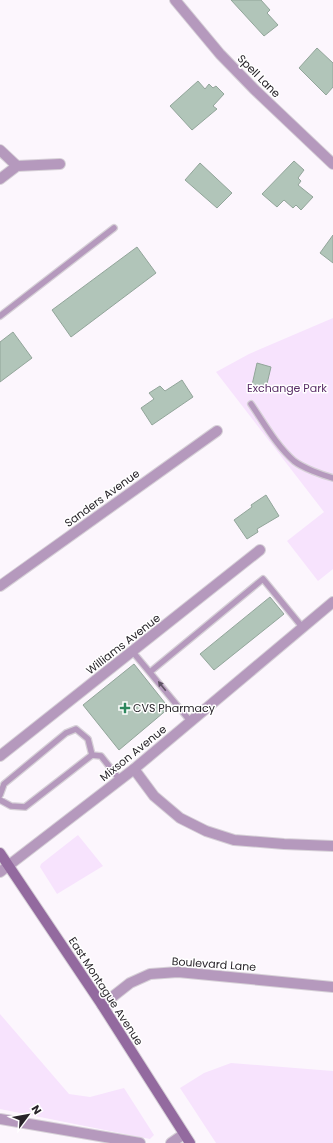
<svg xmlns="http://www.w3.org/2000/svg" width="333" height="1143" font-family="Poppins,sans-serif">
	<style>
		.green { fill: #f7e3fd }
		.building { fill: #b1c5b9; stroke: #92a59a }
		.lines { fill: none; stroke-linecap: round; stroke-linejoin: round }
		.service-casing { stroke: #d6d0d7; stroke-width: 8 }
		.minor-casing { stroke: #d6d0d7; stroke-width: 12 }
		.tertiary-casing { stroke: #d6d0d7; stroke-width: 12 }
		.secondary-casing { stroke: #d6d0d7; stroke-width: 12 }
		.service { stroke: #b599bd; stroke-width: 5.5 }
		.minor { stroke: #b599bd; stroke-width: 10 }
		.tertiary { stroke: #b599bd; stroke-width: 10 }
		.secondary { stroke: #936a9f; stroke-width: 10 }
		.oneway { fill: #605365 }
		.poi-dot { fill: #2e885e; stroke: #fff; stroke-width: 1.5 }
		.labels { text-anchor: middle; dominant-baseline: central; stroke-width: 3; stroke-linejoin: round; paint-order: stroke }
		.street-label { font-size: 11px; fill: #28242a; stroke: #fff }
		.park-label { font-size: 11px; fill: #5a2e67; stroke: #fff }
		.poi-label { font-size: 11px; fill: #28242a; stroke: #fff; text-anchor: start }
	</style>
	<rect width="100%" height="100%" fill="#fcf6fd"/>
	<!-- green -->
	<path class="green" d="M333 318V569L318 581 287 541 324 512 216 372 249 354Z
		M78 835 103 866 57 894 40 867 41 864Z
		M0 1014 69 1094 90 1097 124 1088 154 1135 150 1139 0 1109Z
		M231 1063 333 1071V1143H216L180 1088 204 1073Z"/>
	<!-- building -->
	<path class="building" d="M231 0H261L270 10 267 13 278 25 264 36Z
		M317 48 333 63V87L326 95 299 68Z
		M198 81 205 89 209 84 213 88 216 86 224 94 213 106 217 109 192 130 170 106Z
		M294 161 304 170 298 178 301 181 298 185 313 197 301 210 296 205 293 208 284 200 277 207 262 194Z
		M200 163 232 193 217 208 185 180Z
		M333 235V263L320 253Z
		M137 247 156 273 71 337 52 310Z
		M13 332 32 358 0 382V342Z
		M257 363 271 367 266 388 252 385Z
		M182 380 193 397 152 425 141 408 154 399 149 393 160 386 165 391Z
		M266 495 279 516 257 529 258 532 247 539 234 520 252 507 251 505Z
		M270 597 284 614 214 670 200 654Z
		M134 664 169 708 119 750 83 705Z"/>
	<g class="lines">
		<defs>
			<path id="service" d="M0 316 114 228
				M251 404C264 423 276 445 294 461 303 468 322 475 333 478
				M132 651 191 722
				M150 672 263 579 303 628
				M0 795 4 784 66 733 76 729 88 739 92 755
				M0 800 11 806 25 807 92 755 101 756 120 780"/>
			<path id="minor" d="M175 0 220 54 255 90 333 164
				M0 150 17 166 60 164
				M0 179 17 166
				M0 586 217 431
				M0 756 260 550
				M134 769 154 796 180 818 206 831 234 840 284 844 333 846
				M102 1005 130 983 150 974 178 972 333 987
				M0 1119 140 1143
				M171 1143 184 1134"/>
			<path id="tertiary" d="M0 872 134 769 333 602"/>
			<path id="secondary" d="M0 853 102 1005 190 1143"/>
		</defs>
		<!-- service casing -->
		<use href="#service" class="service-casing"/>
		<!-- minor casing -->
		<use href="#minor" class="minor-casing"/>
		<!-- tertiary casing -->
		<use href="#tertiary" class="tertiary-casing"/>
		<!-- secondary casing -->
		<use href="#secondary" class="secondary-casing"/>
		<!-- service -->
		<use href="#service" class="service"/>
		<!-- minor -->
		<use href="#minor" class="minor"/>
		<!-- tertiary -->
		<use href="#tertiary" class="tertiary"/>
		<!-- secondary -->
		<use href="#secondary" class="secondary"/>
	</g>
	<!-- one-way arrows -->
	<defs><path id="oneway-solid" d="M-6-.8H1V-3.2L6.5 0L1 3.2V.8H-6Z"/></defs>
	<use class="oneway" href="#oneway-solid" transform="translate(162 686) rotate(-129)"/>
	<!-- markers -->
	<path class="poi-dot" d="M123 702h4v4h4v4h-4v4h-4v-4h-4v-4h4z"/>
	<g class="labels">
		<!-- street labels -->
		<g class="street-label">
			<text transform="translate(259 76) rotate(45)">Spell Lane</text>
			<text transform="translate(102 498) rotate(-36)">Sanders Avenue</text>
			<text transform="translate(123 644) rotate(-38)">Williams Avenue</text>
			<text transform="translate(133 753) rotate(-39)">Mixson Avenue</text>
			<text transform="translate(214 964) rotate(4)">Boulevard Lane</text>
			<text transform="translate(106 991) rotate(57)">East Montague Avenue</text>
		</g>
		<!-- park labels -->
		<g class="park-label">
			<text x="287" y="388">Exchange Park</text>
		</g>
		<!-- poi labels -->
		<g class="poi-label">
			<text x="133" y="708">CVS Pharmacy</text>
		</g>
	</g>
	<!-- north arrow -->
	<g transform="translate(28 1115) rotate(58)" stroke="#ffffff" stroke-width="3" paint-order="stroke">
	<path d="M0-3L7 15L0 10L-7 15Z" fill="#28242a"/>
	<text y="-6" font-size="11" font-weight="bold" text-anchor="middle" fill="#28242a">N</text>
	</g>
</svg>
